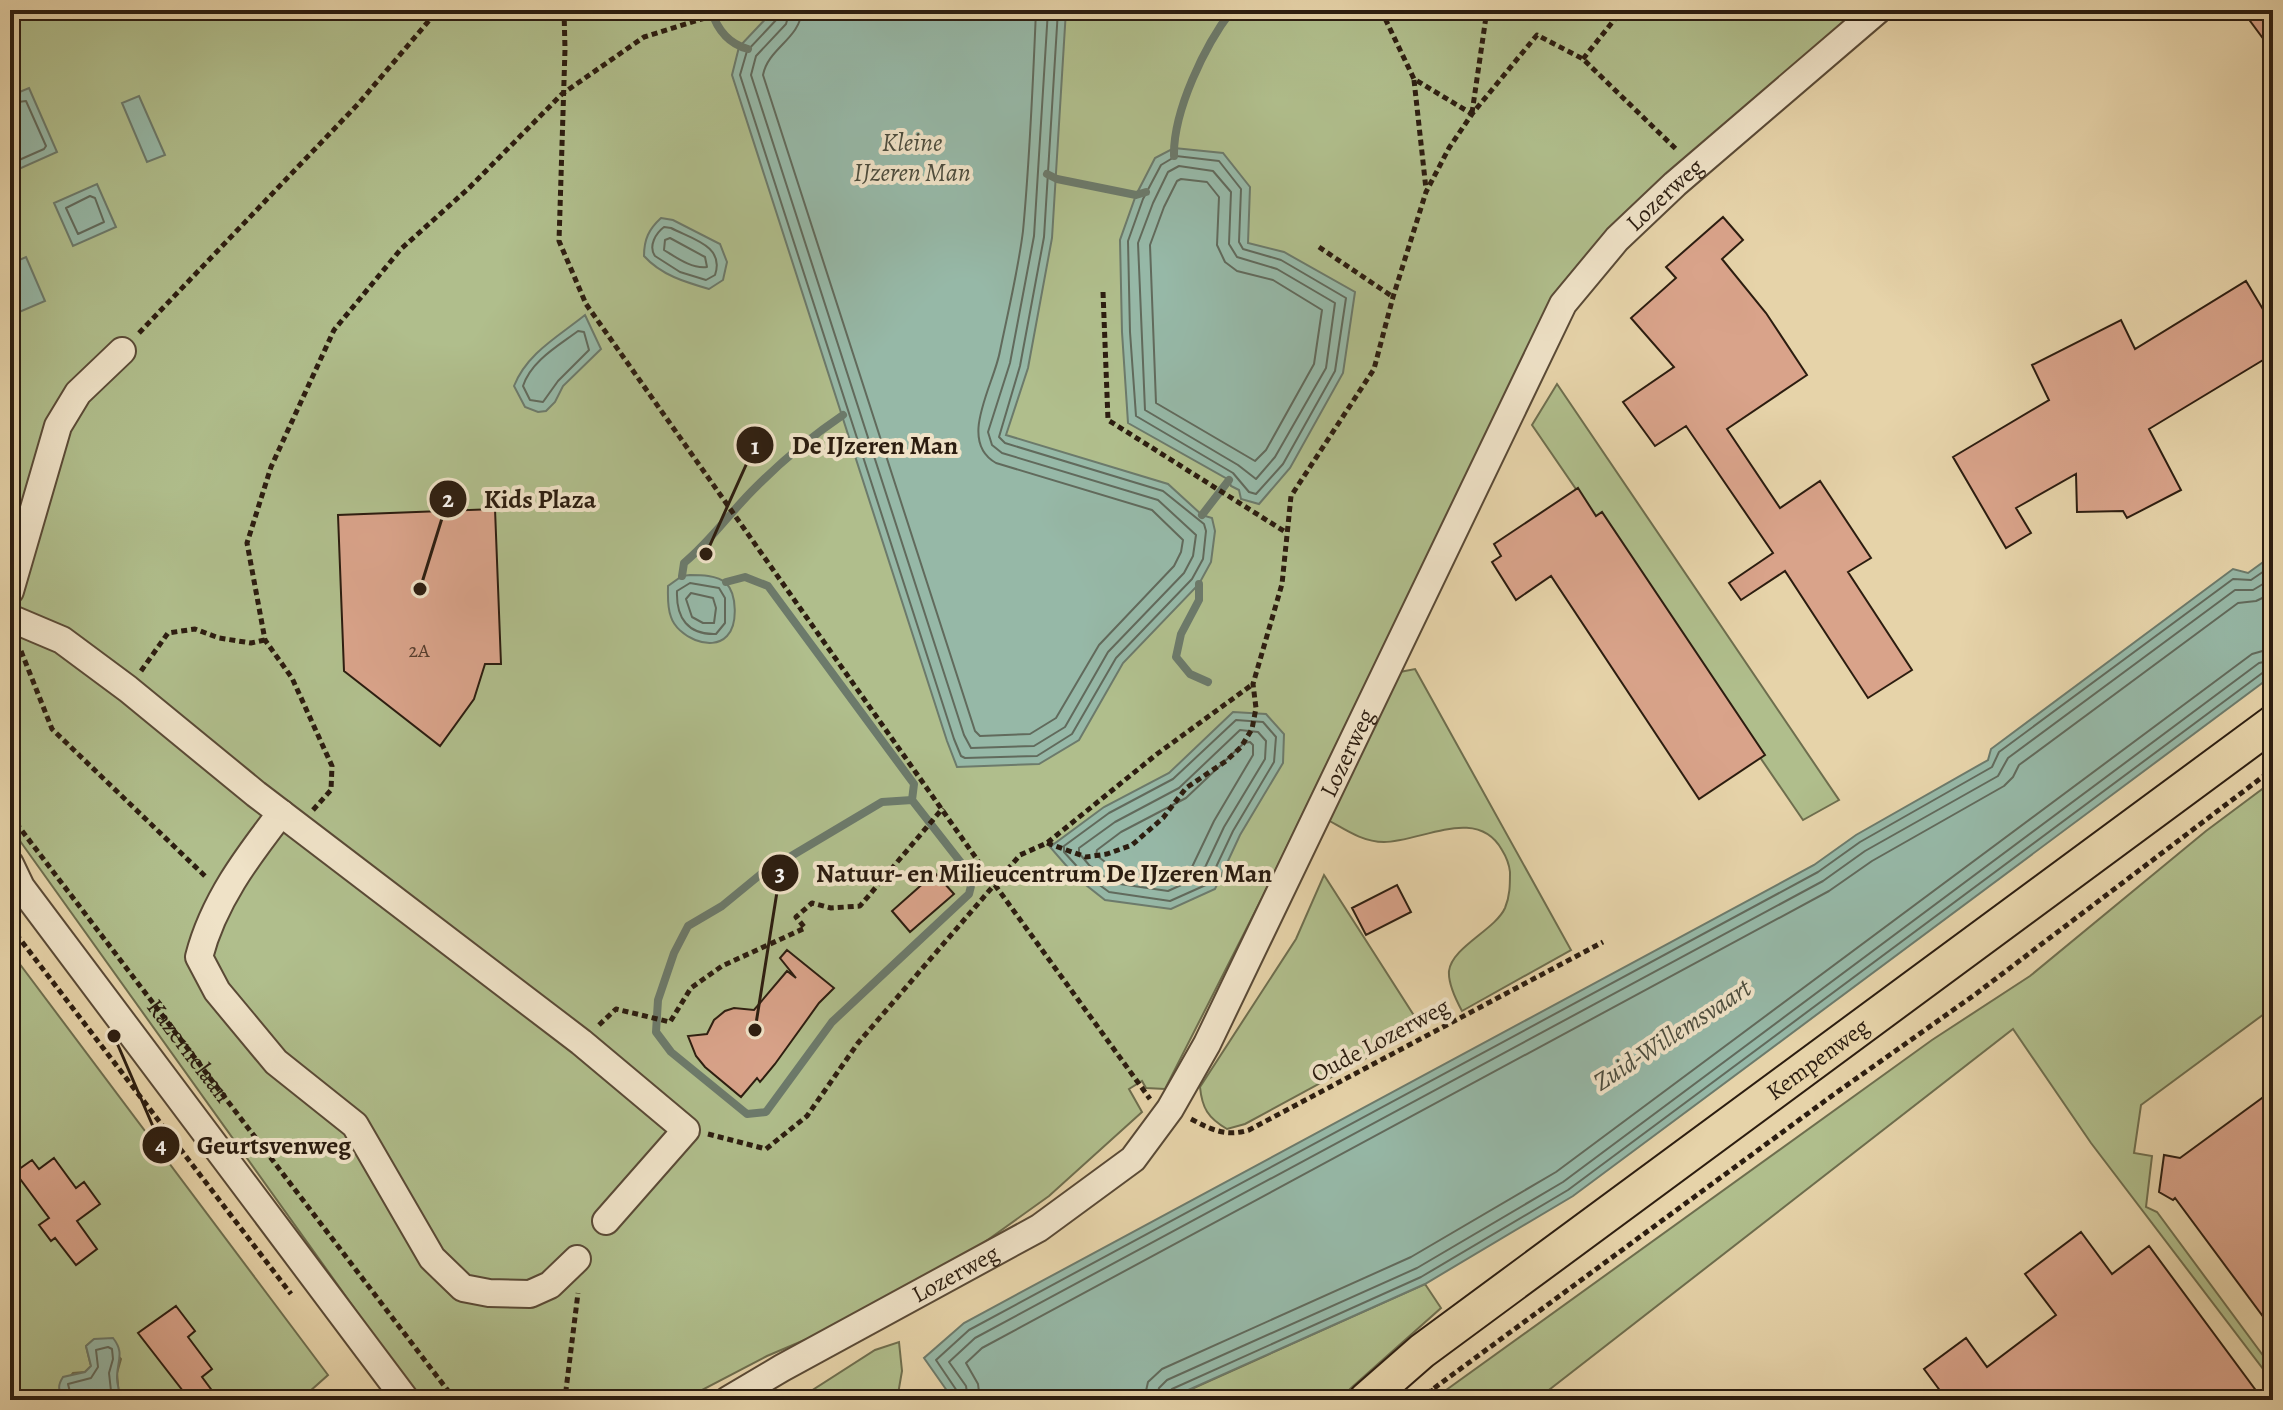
<svg xmlns="http://www.w3.org/2000/svg" width="2283" height="1410" font-family="Alegreya,serif">
	<style>
		.green { fill: #b0be8c; stroke: #6e6e4e; stroke-width: 2 }
		.water { fill: #96b8a7; stroke: #6c7a6b; stroke-width: 2 }
		.lines { fill: none; stroke-linecap: round; stroke-linejoin: round }
		.shore { stroke: #616a5c; stroke-width: 2 }
		.stream { stroke: #6c7a6b; stroke-width: 8 }
		.building { fill: #d9a38a; stroke: #2c1d10; stroke-width: 2 }
		.minor-casing { stroke: #5a4a36; stroke-width: 30 }
		.major-casing { stroke: #2c1d10; stroke-width: 38 }
		.path { stroke: #2c1d10; stroke-width: 5; stroke-dasharray: 6 4; stroke-linecap: butt }
		.minor { stroke: #efe2c7; stroke-width: 26 }
		.major { stroke: #e6d3a9; stroke-width: 34 }
		.labels { text-anchor: middle; dominant-baseline: central; stroke-width: 8; stroke-linejoin: round; paint-order: stroke }
		.number-label { font-size: 20px; fill: #573e2e }
		.street-label { font-size: 24px; fill: #2c1d10; stroke: #efe2c7 }
		.water-label { font-size: 26px; font-style: italic; fill: #4c4c3d; stroke: #efe2c7 }
		.leader { fill: none; stroke: #2c1d10; stroke-width: 3 }
		.callout-dot { fill: #2c1d10; stroke: #efe2c7; stroke-width: 3 }
		.mark-label { font-size: 24px; text-anchor: middle; font-weight: bold; fill: #fff }
		.callout-label { font-size: 26px; text-anchor: middle; font-weight: bold; fill: #2c1d10; stroke: #efe2c7; stroke-width: 8; stroke-linejoin: round; paint-order: stroke }
	</style>
	<rect width="100%" height="100%" fill="#e6d3a9"/>
	<filter id="stains"><feTurbulence type="fractalNoise" baseFrequency=".0025" numOctaves="4"/><feColorMatrix values="0 0 0 0 .2 0 0 0 0 .09 0 0 0 0 .02 0 0 0 .5 -.17"/></filter>
	<radialGradient id="worn" r=".72"><stop offset=".6" stop-color="#630" stop-opacity="0"/><stop offset="1" stop-color="#630" stop-opacity=".3"/></radialGradient>
	<!-- green -->
	<path class="green" d="M10 10H1874L1605 262 1457 494 1262 898 1165 1089 1146 1088 1142 1081 1129 1089 1142 1112 1049 1196 982 1244 847 1322 767 1356 683 1400H420L10 827Z
		M1557 384 1839 800 1803 820 1532 425Z
		M1415 669 1571 950 1462 1011C1456 1000 1448 984 1449 971 1452 947 1495 930 1505 908 1510 896 1510 885 1510 872 1509 863 1507 858 1502 850 1477 805 1421 842 1384 842 1363 842 1346 830 1328 820L1400 672Z
		M2273 781V1025L2264 1014 2141 1105 2134 1153 2152 1156 2146 1207 2157 1212 2273 1369V1382L2091 1143 2013 1029 1536 1400H1446L1442 1393 1932 1040 2030 976 2206 831Z
		M1324 875 1422 1028 1245 1124 1227 1129C1208 1118 1202 1108 1200 1087L1296 939Z
		M10 951 328 1375 300 1400H113L119 1398 117 1373 121 1359 103 1339 93 1340 86 1346 91 1366 85 1372 73 1373 59 1391 67 1400H13L10 1396Z
		M1425 1284 1441 1308 1350 1389 1342 1400H1167Z
		M899 1342 902 1371 897 1400H797L875 1350Z"/>
	<!-- water -->
	<path class="water" d="M774 10H1066L1052 238 1028 368 1006 435 1168 484 1202 515 1212 518 1215 531 1211 562 1199 584 1123 663 1079 740 1039 764 957 767 947 741 732 75 739 47Z
		M29 88 57 152 10 173V96Z
		M139 96 165 155 147 162 122 103Z
		M1174 148 1223 153 1250 187 1248 243 1284 252 1355 292 1343 373 1290 468 1259 504 1241 499 1239 490 1231 486 1229 480 1128 423 1122 332 1120 240 1136 195 1155 158Z
		M97 184 116 227 73 246 54 203Z
		M661 218 673 220 720 244 727 262 723 280 709 289C685 282 661 275 644 256 644 239 649 229 661 218Z
		M26 257 45 301 10 316V264Z
		M585 315 601 349 563 386 555 402 546 411 538 412 525 407 514 386C527 353 559 336 585 315Z
		M2273 555V675L1573 1196 1425 1284 1166 1400H950V1395L924 1358 964 1323 1814 865 1856 835 1988 760 1991 749 2233 569 2248 573Z
		M690 575C700 575 717 575 726 583 737 594 738 625 727 636 711 653 677 636 671 617 667 607 668 595 668 586L682 576Z
		M1233 712 1266 714 1284 734 1283 763 1240 835 1215 889 1171 909 1105 900 1077 878 1050 847 1104 807 1169 773Z
		M113 1338C125 1353 117 1361 117 1378 117 1385 120 1390 119 1398L67 1400C59 1391 56 1388 63 1377L85 1372 91 1366 86 1346 94 1339Z"/>
	<g class="lines">
		<!-- shore -->
		<path class="shore" d="M779 10 777 19 747 51 740 75 954 739 961 756 965 758 1037 756 1072 734 1116 658 1192 579 1203 559 1206 531 1204 524 1163 491 1005 443 999 437 1020 366 1044 237 1058 10
			M790 10 786 24 756 56 751 75 964 735 971 748 1034 746 1065 727 1108 652 1184 573 1193 556 1196 535 1158 500 1002 453 992 445 988 432 1010 363 1034 236 1048 10
			M802 10C800 39 768 48 763 75L975 731 980 736 1030 734 1056 718 1099 645 1174 566 1181 552 1183 540 1152 510 996 463C957 441 994 385 1000 351 1008 312 1018 271 1023 231 1030 157 1033 84 1036 10
			M10 103 26 101 46 146 44 149 10 164
			M1176 156 1219 161 1241 189 1239 242 1243 249 1281 260 1346 298 1335 371 1283 464 1256 494 1249 492 1233 473 1136 416 1130 332 1128 241 1143 199 1161 165Z
			M1179 166 1213 171 1231 192 1229 244 1237 257 1277 269 1335 303 1326 368 1275 457 1256 479 1238 465 1145 410 1138 243 1153 203 1168 172Z
			M1181 179 1207 182 1219 197 1217 245 1225 262 1237 271 1273 280 1322 310 1314 364 1266 450 1255 461 1156 403 1150 245 1164 207 1177 181Z
			M90 196 95 198 104 222 78 234 66 208Z
			M664 227 671 228C692 239 725 246 715 275L706 280 680 272 655 256C648 246 656 233 664 227Z
			M670 238 705 257 707 267C692 269 677 258 664 250L665 240Z
			M578 331 584 332 589 350 558 381 543 402 530 400 523 386C531 361 558 346 578 331Z
			M690 583 719 588 725 598V623L716 634C688 635 676 618 677 591Z
			M691 593 713 598 716 608 714 623H703L692 617 686 599Z
			M1236 720 1263 722 1276 737 1274 762 1233 831 1208 884 1170 901 1109 892 1082 872 1064 852V846L1109 813 1173 779Z
			M1240 730 1258 732 1266 741 1265 759 1224 827 1201 876 1168 891 1113 883 1089 865 1079 853V848L1115 822 1179 788Z
			M1250 742 1253 745V755L1214 821 1192 867 1166 878 1117 871 1096 855 1097 850 1121 832 1186 798 1244 743Z
			M72 1400 68 1384 91 1378 98 1367 96 1350 108 1347 112 1349 113 1359 109 1373 112 1400
			M958 1400 957 1391 936 1360 969 1330 1818 872 1860 842 1992 767 1999 752 2233 579 2251 580 2273 565
			M968 1400 966 1386 949 1362 975 1338 1823 881 1865 851 1998 776 2008 758 2235 590H2253L2273 578
			M980 1400 978 1384 966 1363 982 1348 1829 891 1872 861 2004 786 2013 777 2019 765 2238 603 2256 601 2273 593
			M1144 1400 1148 1382 1162 1369 1411 1257 1556 1172 2252 654 2273 648
			M1156 1400 1159 1388 1167 1380 1417 1268 1563 1182 2259 663 2273 660
			M1166 1400 1167 1394 1172 1389 1421 1277 1568 1190 2265 671 2273 670"/>
		<!-- stream -->
		<path class="stream" d="M711 10C717 29 729 44 748 49
			M1174 156C1173 111 1205 45 1232 10
			M1047 174 1057 179 1136 195 1146 192
			M1202 515 1229 480
			M682 576 684 563C712 540 731 511 757 486 783 460 812 436 843 415
			M726 582 745 577 768 586 914 784 912 800 973 878 969 894 832 1022 766 1112 747 1114 671 1052 656 1032 658 1000 674 953 688 926 722 906 761 874 882 802 912 800
			M1199 584V600L1181 634 1176 657 1190 674 1208 682"/>
	</g>
	<!-- building -->
	<path class="building" d="M2242 10H2273V52Z
		M1723 217 1743 240 1722 259 1766 313 1807 375 1727 429 1780 508 1820 481 1871 558 1848 572 1912 670 1868 698 1785 571 1741 600 1729 583 1773 553 1686 426 1655 446 1623 402 1674 367 1631 318 1676 278 1666 267Z
		M2246 281 2273 326V354L2149 429 2181 490 2127 518 2123 511 2077 512 2076 474 2016 508 2031 533 2006 548 1953 457 2049 400 2032 365 2121 320 2135 349Z
		M1578 488 1596 516 1602 512 1765 755 1699 799 1551 576 1516 600 1492 562 1501 556 1494 544Z
		M495 509 501 664H485L474 699 440 746 344 671 338 515Z
		M935 873 954 894 910 932 892 911Z
		M1397 885 1411 912 1366 935 1352 908Z
		M787 950 834 988 819 1003 775 1064 760 1082 757 1078 741 1097 705 1067 696 1056 688 1036 707 1034 714 1020 725 1011 734 1008 754 1010 787 971 796 978 780 958Z
		M2273 1090V1330L2175 1198 2173 1200 2159 1192 2164 1155 2180 1158Z
		M54 1158 76 1188 84 1182 100 1204 77 1221 97 1249 76 1265 55 1238 51 1241 39 1225 49 1218 15 1172 32 1160 39 1169Z
		M2081 1232 2112 1274 2149 1246 2263 1400H1947L1924 1369 1966 1338 1987 1367 2056 1315 2025 1274Z
		M176 1306 195 1331 188 1337 212 1369 202 1377 219 1400H190L138 1333Z"/>
	<g class="lines">
		<defs>
			<g id="minor">
				<path d="M10 591 58 426 78 393 122 351"/>
				<path d="M10 618 62 640 128 689 256 794 581 1042 686 1130 606 1221"/>
				<path d="M281 813C247 857 213 902 199 957L217 991 276 1062 355 1125 432 1258 463 1288 489 1293 530 1294 550 1285 577 1259"/>
				<path d="M10 864 21 887 406 1400"/>
				<path id="s2" d="M728 1400 782 1368 1039 1228 1133 1159 1170 1109 1207 1044 1563 304 1617 239 1675 184 1878 10"/>
			</g>
			<g id="major">
				<path id="s3" d="M1366 1400 1422 1351 2273 723"/>
			</g>
		</defs>
		<!-- minor casing -->
		<use href="#minor" class="minor-casing"/>
		<!-- major casing -->
		<use href="#major" class="major-casing"/>
		<!-- path -->
		<g class="path">
			<path d="M564 10 565 49 559 241 586 304 995 885 1150 1099"/>
			<path d="M1381 10 1414 79 1472 114"/>
			<path d="M1583 59 1622 10"/>
			<path d="M1414 80 1426 189"/>
			<path d="M1472 113 1487 10"/>
			<path d="M1319 247 1393 297"/>
			<path d="M1103 292 1108 420 1287 533"/>
			<path d="M139 333 359 103 438 10"/>
			<path d="M21 651 52 729 206 877"/>
			<path d="M141 671 168 633 195 629 219 638 251 643 265 640"/>
			<path d="M313 810 331 790 332 766 292 678 265 640 247 543 271 467 334 330 401 249 469 188 562 94 644 37 705 18 720 10"/>
			<path id="s1" d="M10 815 455 1400"/>
			<path d="M1047 843 1086 857 1107 854 1132 845 1163 818 1186 788 1226 761 1241 747 1252 729 1256 708 1253 684 1282 584 1291 496 1374 369 1393 297 1426 192 1449 148 1472 114 1537 35 1583 59 1678 151"/>
			<path d="M10 926 291 1294"/>
			<path d="M599 1025 616 1009 670 1022 691 988 722 966 805 928 796 917 812 903 831 908 860 906 943 808"/>
			<path d="M1191 1119C1212 1130 1226 1137 1249 1130L1603 942"/>
			<path d="M708 1134 766 1149 807 1116 858 1043 1020 855 1047 843 1157 754 1253 684"/>
			<path d="M1430 1389 1437 1400"/>
			<path d="M558 1400 566 1390 578 1293"/>
			<path d="M1418 1400 1833 1095 1973 996 2273 769"/>
		</g>
		<!-- minor -->
		<use href="#minor" class="minor"/>
		<!-- major -->
		<use href="#major" class="major"/>
	</g>
	<g class="labels">
		<!-- number labels -->
		<g class="number-label">
			<text x="419" y="650">2A</text>
		</g>
		<!-- street labels -->
		<g class="street-label">
			<text stroke="none"><textPath href="#s2" startOffset="1580">Lozerweg</textPath></text>
			<text stroke="none"><textPath href="#s2" startOffset="932">Lozerweg</textPath></text>
			<text transform="translate(1380 1040) rotate(-28)">Oude Lozerweg</text>
			<text stroke="none"><textPath href="#s1" startOffset="296">Kazernelaan</textPath></text>
			<text stroke="none"><textPath href="#s3" startOffset="566">Kempenweg</textPath></text>
			<text stroke="none"><textPath href="#s2" startOffset="260">Lozerweg</textPath></text>
		</g>
		<!-- water labels -->
		<g class="water-label">
			<text x="912" y="142">Kleine<tspan x="912" dy="30">IJzeren Man</tspan></text>
			<text transform="translate(1672 1035) rotate(-33)">Zuid-Willemsvaart</text>
		</g>
	</g>
	<!-- callouts -->
	<path class="leader" d="M706 554L755 445M420 589L448 499M755 1030L780 873M114 1036L161 1145"/>
	<g class="callout-dot">
		<circle cx="706" cy="554" r="8"/>
		<circle cx="420" cy="589" r="8"/>
		<circle cx="755" cy="1030" r="8"/>
		<circle cx="114" cy="1036" r="8"/>
		<circle cx="755" cy="445" r="20"/>
		<circle cx="448" cy="499" r="20"/>
		<circle cx="780" cy="873" r="20"/>
		<circle cx="161" cy="1145" r="20"/>
	</g>
	<g class="mark-label">
		<text x="755" y="454">1</text>
		<text x="448" y="507">2</text>
		<text x="780" y="881">3</text>
		<text x="161" y="1153">4</text>
	</g>
	<g class="callout-label">
		<text x="875" y="454">De IJzeren Man</text>
		<text x="540" y="508">Kids Plaza</text>
		<text x="1044" y="882">Natuur- en Milieucentrum De IJzeren Man</text>
		<text x="274" y="1154">Geurtsvenweg</text>
	</g>
	<!-- margin -->
	<rect width="2283" height="1410" fill="none" stroke="#e6d3a9" stroke-width="40"/>
	<rect x="12" y="12" width="2259" height="1386" fill="none" stroke="#2c1d10" stroke-width="4"/>
	<rect x="20" y="20" width="2243" height="1370" fill="none" stroke="#2c1d10" stroke-width="2"/>
	<rect width="100%" height="100%" filter="url(#stains)"/>
	<rect width="100%" height="100%" fill="url(#worn)"/>
</svg>
